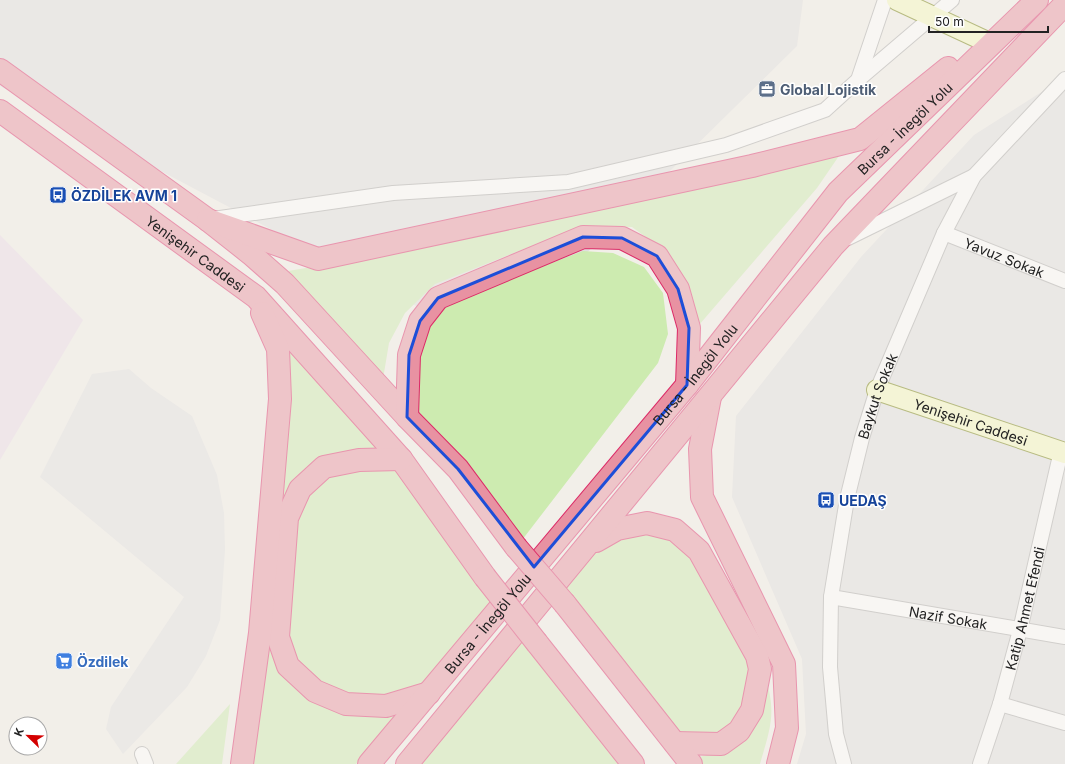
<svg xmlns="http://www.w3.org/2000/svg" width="1065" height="764" font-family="Inter,sans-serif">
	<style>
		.residential { fill: #e0dfdf }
		.industrial { fill: #ebdbe8 }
		.grass { fill: #cdebb0 }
		.parking { fill: #e2e2e2 }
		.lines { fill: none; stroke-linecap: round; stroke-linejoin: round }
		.street-casing { stroke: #a9a9a9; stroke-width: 16 }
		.secondary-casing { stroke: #707d05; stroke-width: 22 }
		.highway-casing { stroke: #dc2a67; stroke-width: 24 }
		.street { stroke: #fff; stroke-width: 14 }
		.secondary { stroke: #f7fabf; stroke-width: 20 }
		.highway { stroke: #e892a2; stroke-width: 22 }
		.highway-bridge-casing { stroke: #dc2a67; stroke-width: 24; stroke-linecap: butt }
		.highway-bridge { stroke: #e892a2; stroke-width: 22 }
		.marked { fill: none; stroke: #1d4ed8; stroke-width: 3; stroke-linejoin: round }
		.labels { text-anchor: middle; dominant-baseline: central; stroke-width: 3; stroke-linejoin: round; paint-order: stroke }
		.service-label { font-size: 14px; font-weight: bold; fill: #4e5e75; stroke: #fff; text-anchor: start }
		.street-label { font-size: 14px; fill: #222; stroke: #fff }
		.transit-label { font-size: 14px; font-weight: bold; fill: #164399; stroke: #fff; text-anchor: start }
		.shop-label { font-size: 14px; font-weight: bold; fill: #366cbe; stroke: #fff; text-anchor: start }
	</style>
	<rect width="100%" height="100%" fill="#f2efe9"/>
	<!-- residential -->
	<path class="residential" d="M0 0H803L797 46 492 346 0 86Z
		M1065 77V764H797L806 734 802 659 732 497 736 416 861 257 974 135Z"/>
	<!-- industrial -->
	<path class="industrial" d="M0 235 83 320 0 460Z"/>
	<!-- grass -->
	<path class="grass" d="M841 153 817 188 693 332 665 251 632 227 582 226 435 284 405 313 389 343 383 379 288 271 396 253Z
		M583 251 613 253 644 267 663 293 668 334 658 363 519 544 417 414 418 360 427 327 444 304Z
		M256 297 504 600 429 693 356 764H250L280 399Z
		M617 529 675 530 757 656 739 731 675 743 551 588Z
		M521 622 633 764H407Z
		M764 673C777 712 771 726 760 764H696L691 759 727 750Z
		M230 704 222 764H176Z"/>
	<!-- parking -->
	<path class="parking" d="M129 369 151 388 192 416 217 475 224 513 225 550 220 620 206 656 187 687 123 754 106 729 111 707 184 597 40 477 92 374Z"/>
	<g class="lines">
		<defs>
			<g id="street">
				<path d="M858 80 952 0"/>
				<path d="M213 219 393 193 568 182 726 145 825 110 858 80 885 0"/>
				<path id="s1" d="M944 233 1065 281"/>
				<path d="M848 238 974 176"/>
				<path id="s2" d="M831 597 1065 637"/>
				<path d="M1000 704 1065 723"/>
				<path d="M142 754 146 764"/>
				<path id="s3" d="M844 764 836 734 830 667 831 597 847 499 862 438 877 390 944 233 974 176 1065 79"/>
				<path id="s4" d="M980 764 1000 704 1020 630 1061 451"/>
			</g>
			<g id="secondary">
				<path d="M897 0 983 40"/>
				<path id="s5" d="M877 390 1065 453"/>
			</g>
			<g id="highway">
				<path d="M0 70 208 220 251 254 285 284 407 417 458 469 516 547"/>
				<path id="s6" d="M0 111 256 297 401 459 485 577"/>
				<path d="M208 220 318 259 752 166 860 139 948 68"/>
				<path d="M710 397 700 449 702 497 784 664 787 728 778 764"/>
				<path d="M407 417 409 355 420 321 438 298 583 237 622 238 657 256 678 289 689 328 687 385"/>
				<path d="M401 459 359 460 324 467 300 489 287 518 278 637 288 666 315 691 346 704 386 706 429 693"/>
				<path d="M596 541 617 529 647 523 675 530 699 551 757 656 760 669 752 710 739 731 721 744 675 743"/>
				<path d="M565 604 691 764"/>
				<path d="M537 643 633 764"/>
				<path d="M242 764 260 633 280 399 278 349 262 313"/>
				<path id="s7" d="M369 764 687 385 838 192 1037 0"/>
				<path d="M407 764 833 246 1065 4"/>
			</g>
		</defs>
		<!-- street casing -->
		<use href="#street" class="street-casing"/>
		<!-- secondary casing -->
		<use href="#secondary" class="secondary-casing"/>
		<!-- highway casing -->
		<use href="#highway" class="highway-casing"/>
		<!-- street -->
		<use href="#street" class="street"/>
		<!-- secondary -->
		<use href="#secondary" class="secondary"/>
		<!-- highway -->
		<use href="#highway" class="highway"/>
		<defs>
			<path id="highway-bridge" d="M516 547 565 604
				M485 577 537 643"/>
		</defs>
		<!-- highway-bridge casing -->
		<use href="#highway-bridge" class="highway-bridge-casing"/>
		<!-- highway-bridge -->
		<use href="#highway-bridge" class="highway-bridge"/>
	</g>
	<!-- marked area -->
	<path d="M0 0H1065V764H0ZM583 237 622 238 657 256 678 289 689 328 687 385 534 567 458 469 407 417 409 355 420 321 438 298Z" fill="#f2efe9" fill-opacity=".55" fill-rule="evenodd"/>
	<path class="marked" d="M583 237 622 238 657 256 678 289 689 328 687 385 534 567 458 469 407 417 409 355 420 321 438 298Z"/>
	<!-- icons -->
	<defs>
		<symbol id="office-square" viewBox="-11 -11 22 22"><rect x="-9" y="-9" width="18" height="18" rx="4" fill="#5c6f8a" stroke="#fff"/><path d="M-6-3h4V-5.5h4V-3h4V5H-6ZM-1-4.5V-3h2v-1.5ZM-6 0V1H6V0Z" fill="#fff"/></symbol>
		<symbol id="bus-square" viewBox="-11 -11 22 22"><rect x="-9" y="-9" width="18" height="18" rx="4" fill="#1a4fb4" stroke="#fff"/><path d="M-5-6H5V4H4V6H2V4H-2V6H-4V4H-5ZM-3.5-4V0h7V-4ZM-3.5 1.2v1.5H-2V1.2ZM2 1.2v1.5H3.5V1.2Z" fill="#fff"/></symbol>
		<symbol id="supermarket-square" viewBox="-11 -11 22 22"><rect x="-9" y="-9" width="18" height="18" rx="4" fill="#3f7fe0" stroke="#fff"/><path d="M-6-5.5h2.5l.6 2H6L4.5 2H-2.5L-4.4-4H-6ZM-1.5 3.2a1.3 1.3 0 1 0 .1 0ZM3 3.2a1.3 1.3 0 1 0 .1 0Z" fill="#fff"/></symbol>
	</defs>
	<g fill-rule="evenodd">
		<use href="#office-square" x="757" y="79" width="20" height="20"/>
		<use href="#bus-square" x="48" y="185" width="20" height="20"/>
		<use href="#bus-square" x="816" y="490" width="20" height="20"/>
		<use href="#supermarket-square" x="54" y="651" width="20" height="20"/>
	</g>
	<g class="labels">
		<!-- service labels -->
		<g class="service-label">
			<text x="780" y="89">Global Lojistik</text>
		</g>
		<!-- street labels -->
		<g class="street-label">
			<text stroke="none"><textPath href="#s7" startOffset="832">Bursa - İnegöl Yolu</textPath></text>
			<text stroke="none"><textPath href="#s6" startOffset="242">Yenişehir Caddesi</textPath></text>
			<text stroke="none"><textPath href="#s1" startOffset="65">Yavuz Sokak</textPath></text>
			<text stroke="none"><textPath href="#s7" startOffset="508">Bursa - İnegöl Yolu</textPath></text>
			<text stroke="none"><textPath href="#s3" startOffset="375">Baykut Sokak</textPath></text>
			<text stroke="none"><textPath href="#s5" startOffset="99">Yenişehir Caddesi</textPath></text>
			<text stroke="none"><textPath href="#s4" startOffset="162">Katip Ahmet Efendi</textPath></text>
			<text stroke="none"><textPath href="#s2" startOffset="119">Nazif Sokak</textPath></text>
			<text stroke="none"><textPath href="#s7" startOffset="184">Bursa - İnegöl Yolu</textPath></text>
		</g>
		<!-- transit labels -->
		<g class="transit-label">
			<text x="71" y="195">ÖZDİLEK AVM 1</text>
			<text x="839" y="500">UEDAŞ</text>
		</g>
		<!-- shop labels -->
		<g class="shop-label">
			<text x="77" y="661">Özdilek</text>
		</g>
	</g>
	<!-- north arrow -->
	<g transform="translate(28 736) rotate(293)"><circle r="19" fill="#ffffff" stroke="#a7a7a7"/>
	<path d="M0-3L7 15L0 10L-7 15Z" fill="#d40000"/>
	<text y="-6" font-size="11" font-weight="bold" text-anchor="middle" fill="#222222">K</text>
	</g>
	<!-- scale -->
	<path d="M929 26v6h119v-6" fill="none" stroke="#222222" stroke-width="2"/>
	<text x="935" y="26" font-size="12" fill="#222222" stroke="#ffffff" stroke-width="3" paint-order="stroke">50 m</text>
</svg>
